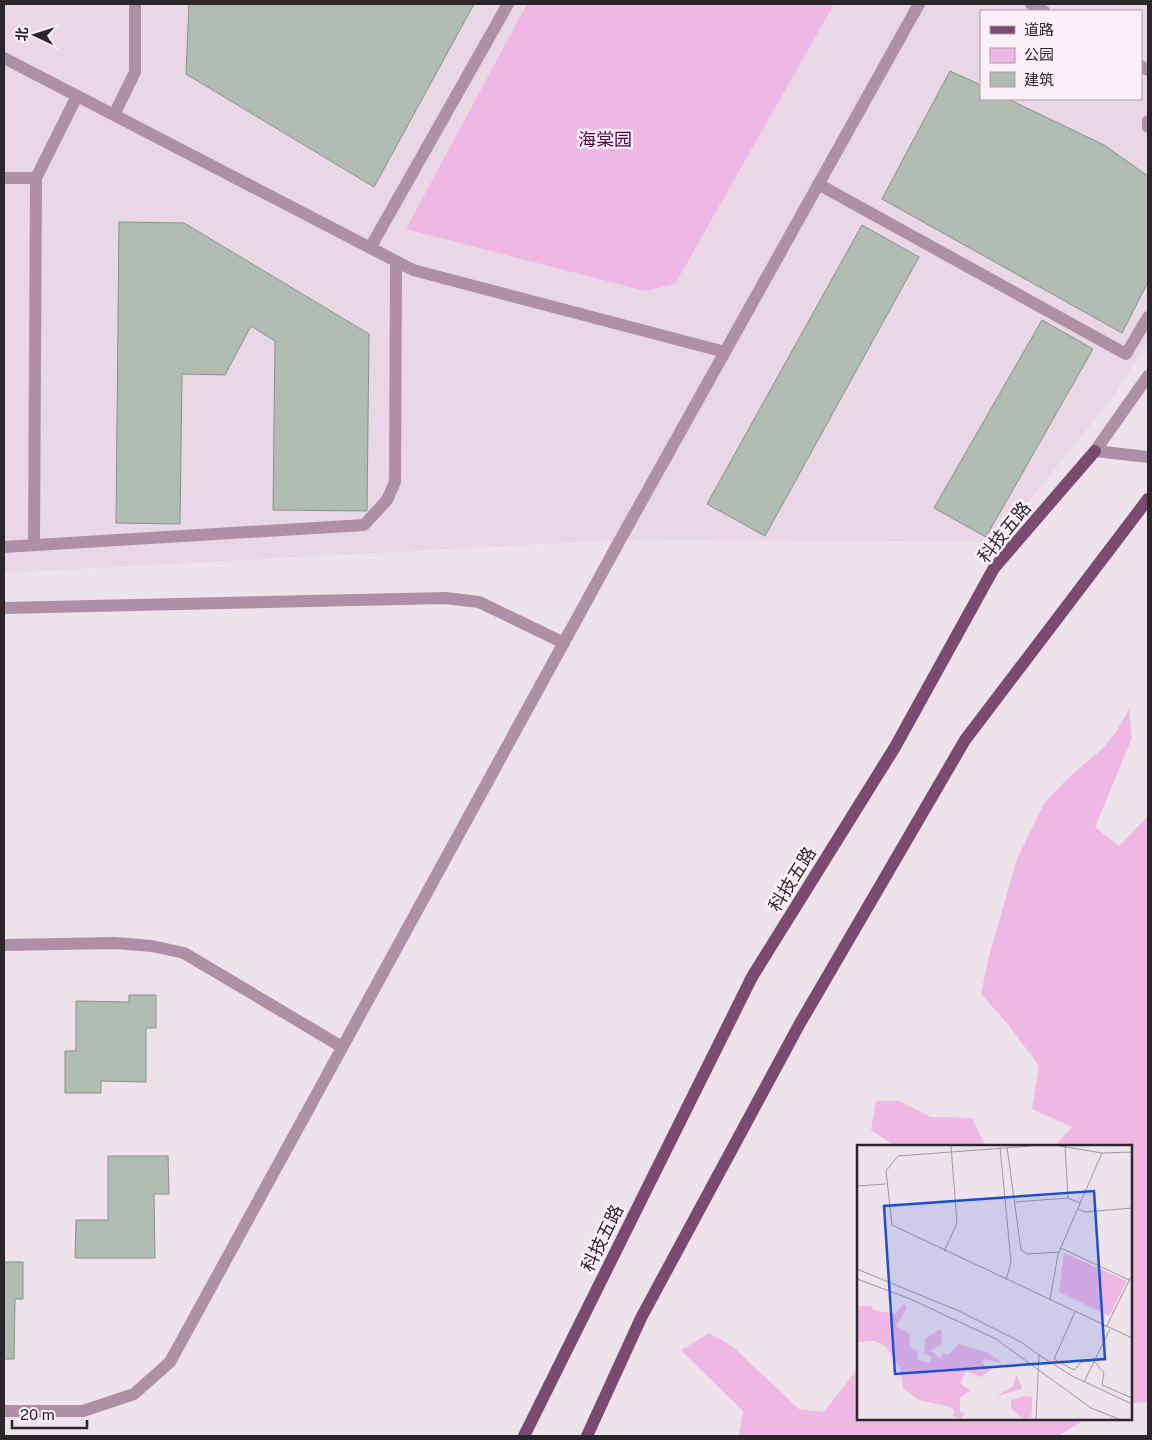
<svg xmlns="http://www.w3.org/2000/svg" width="1152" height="1440" font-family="'Public Sans','Noto Sans SC',sans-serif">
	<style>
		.built { fill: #ead7e6; fill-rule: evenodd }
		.green { fill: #efb8e4 }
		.building { fill: #b1bcb2; stroke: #889289 }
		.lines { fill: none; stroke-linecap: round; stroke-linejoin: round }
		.minor { stroke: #ad90a6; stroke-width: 12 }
		.major { stroke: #7a4a71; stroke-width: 12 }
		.labels { text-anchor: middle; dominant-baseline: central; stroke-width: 5; stroke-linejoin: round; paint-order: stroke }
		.park-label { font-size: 18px; fill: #52044a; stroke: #fbeff8 }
		.street-label { font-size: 18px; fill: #2a2629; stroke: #fbeff8 }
		.inset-road { fill: none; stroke: #a0979d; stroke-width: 1 }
		.view { fill: #1d4ed8; fill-opacity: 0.15; stroke: #1d4ed8; stroke-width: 2.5 }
		.inset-edge { fill: none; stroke: #2a2629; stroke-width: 2.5 }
	</style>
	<rect width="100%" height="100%" fill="#eee2eb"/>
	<!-- built -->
	<path class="built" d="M4 4H1148V342L1109 402 996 542 620 540 4 573ZM981 11H1141V99H981Z"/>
	<!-- green -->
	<path class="green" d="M527 4H834L675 284 645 291 406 229Z
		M1129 709 1132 738 1095 827 1119 846 1148 816V1402L1131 1403V1146H1055L1072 1127 1032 1109 1039 1066 1007 1023 981 994 989 956 1017 859 1045 802 1068 778 1101 750 1116 732Z
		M876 1101H899L931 1117 972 1118 986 1146H894L871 1130Z
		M709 1333 732 1346 799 1409 824 1412 858 1368V1419H1086L1058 1436H739L743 1411 681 1350Z"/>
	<!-- building -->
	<path class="building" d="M189 4H474L374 187 186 74Z
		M950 71 981 85V99H1008L1104 145 1148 176V282L1122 333 882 199Z
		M119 222 184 223 369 334 367 511 273 510 275 341 251 326 225 375 182 374 180 524 116 523Z
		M862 225 919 257 765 536 707 504Z
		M1042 320 1093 349 986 537 934 508Z
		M129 995H156V1028H146V1082L101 1081V1093H65V1051H76V1001L129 1002Z
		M108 1156H168L169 1194H154L155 1258H75L76 1220H108Z
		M4 1262H23V1299H15L14 1359H4Z"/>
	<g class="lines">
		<!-- minor -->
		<path class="minor" d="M1031 4 1044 11
			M4 58 413 270 725 352
			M1141 66 1148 70
			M114 115 135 72V4
			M1148 121V127
			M4 178H36
			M818 184 1126 354 1148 317
			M370 248 508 4
			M1148 376 1095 451 1148 457
			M34 545 36 178 77 96
			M4 547 364 525 387 500 395 482 396 261
			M4 608 445 598 479 602 564 643
			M4 945 115 943 152 946 184 953 342 1047
			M4 1411H83L134 1394 170 1362 620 540 919 4"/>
		<!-- major -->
		<path class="major" d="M524 1436 752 977 895 747 994 568 1095 451
			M587 1436 641 1318 799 1025 965 740 1148 499"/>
	</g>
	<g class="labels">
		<!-- park labels -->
		<g class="park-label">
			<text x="605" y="139">海棠园</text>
		</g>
		<!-- street labels -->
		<g class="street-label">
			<text transform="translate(1004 532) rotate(-51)">科技五路</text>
			<text transform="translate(792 879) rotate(-58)">科技五路</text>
			<text transform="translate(602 1238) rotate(-64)">科技五路</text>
		</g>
	</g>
	<!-- overview -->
	<g transform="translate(857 1145)">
		<rect width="275" height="275" fill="#eee2eb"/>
		<path d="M207 108 270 136 252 171 202 147ZM47 159 50 163 39 181 53 189 52 201 60 206 61 215 73 218 75 212 67 208 68 194 81 185H85L84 199 74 206 83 214 86 208 92 209 102 199 130 207 145 218 127 214 125 218 133 225 124 232 109 226 103 238 113 246 103 253V266L108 269 103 274 96 271 97 265 90 261 62 255 46 243 43 222 28 201 18 196 0 197V161H15L16 165 38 169ZM160 230 165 244 139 251 155 242ZM168 251 175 252V266L174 272 166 274 154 263V255Z" fill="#efb8e4"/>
		<path class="inset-road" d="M174 1 41 11 29 26 35 80 275 193M203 1 245 8 275 7M208 1 211 53M143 2 154 117 149 135M150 2 164 105 170 109 203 107M0 41 29 39M158 57 211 53 223 58M221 64 228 67 275 63M204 103 272 135M87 107 100 78 94 1M0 124 102 166 164 197 182 210M0 134 51 153 139 194 234 263 262 274M193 155 201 109 245 8M218 167 197 214 217 225 224 217 237 216 247 228 245 240 275 253M249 182 275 130M227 237 253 184M179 274 182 210 215 231 275 259"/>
		<path class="view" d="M237 46 248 214 38 229 27 61Z"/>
		<rect width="275" height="275" class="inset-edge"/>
	</g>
	<!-- border -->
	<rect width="1152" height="1440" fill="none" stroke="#2a2629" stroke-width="10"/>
	<!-- legend -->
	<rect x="980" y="10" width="162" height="90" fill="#fbeff8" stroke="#a79fa5"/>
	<rect x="990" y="26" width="25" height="8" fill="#7a4a71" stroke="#a79fa5"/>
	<text x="1024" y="35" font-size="15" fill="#2a2629">道路</text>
	<rect x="990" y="48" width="25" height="15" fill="#efb8e4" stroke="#a79fa5"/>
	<text x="1024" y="60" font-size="15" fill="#2a2629">公园</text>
	<rect x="990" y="72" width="25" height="15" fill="#b1bcb2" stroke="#a79fa5"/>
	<text x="1024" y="85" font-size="15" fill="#2a2629">建筑</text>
	<!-- north arrow -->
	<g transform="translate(35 35) rotate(274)" stroke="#fbeff8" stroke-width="4" paint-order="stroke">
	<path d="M0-4L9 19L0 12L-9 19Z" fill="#2a2629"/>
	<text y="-8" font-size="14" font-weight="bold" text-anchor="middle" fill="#2a2629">北</text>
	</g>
	<!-- scale -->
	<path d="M12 1420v8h75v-8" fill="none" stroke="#2a2629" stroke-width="2.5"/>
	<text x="20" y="1420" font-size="15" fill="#2a2629" stroke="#fbeff8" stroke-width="4" paint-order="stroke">20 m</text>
</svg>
